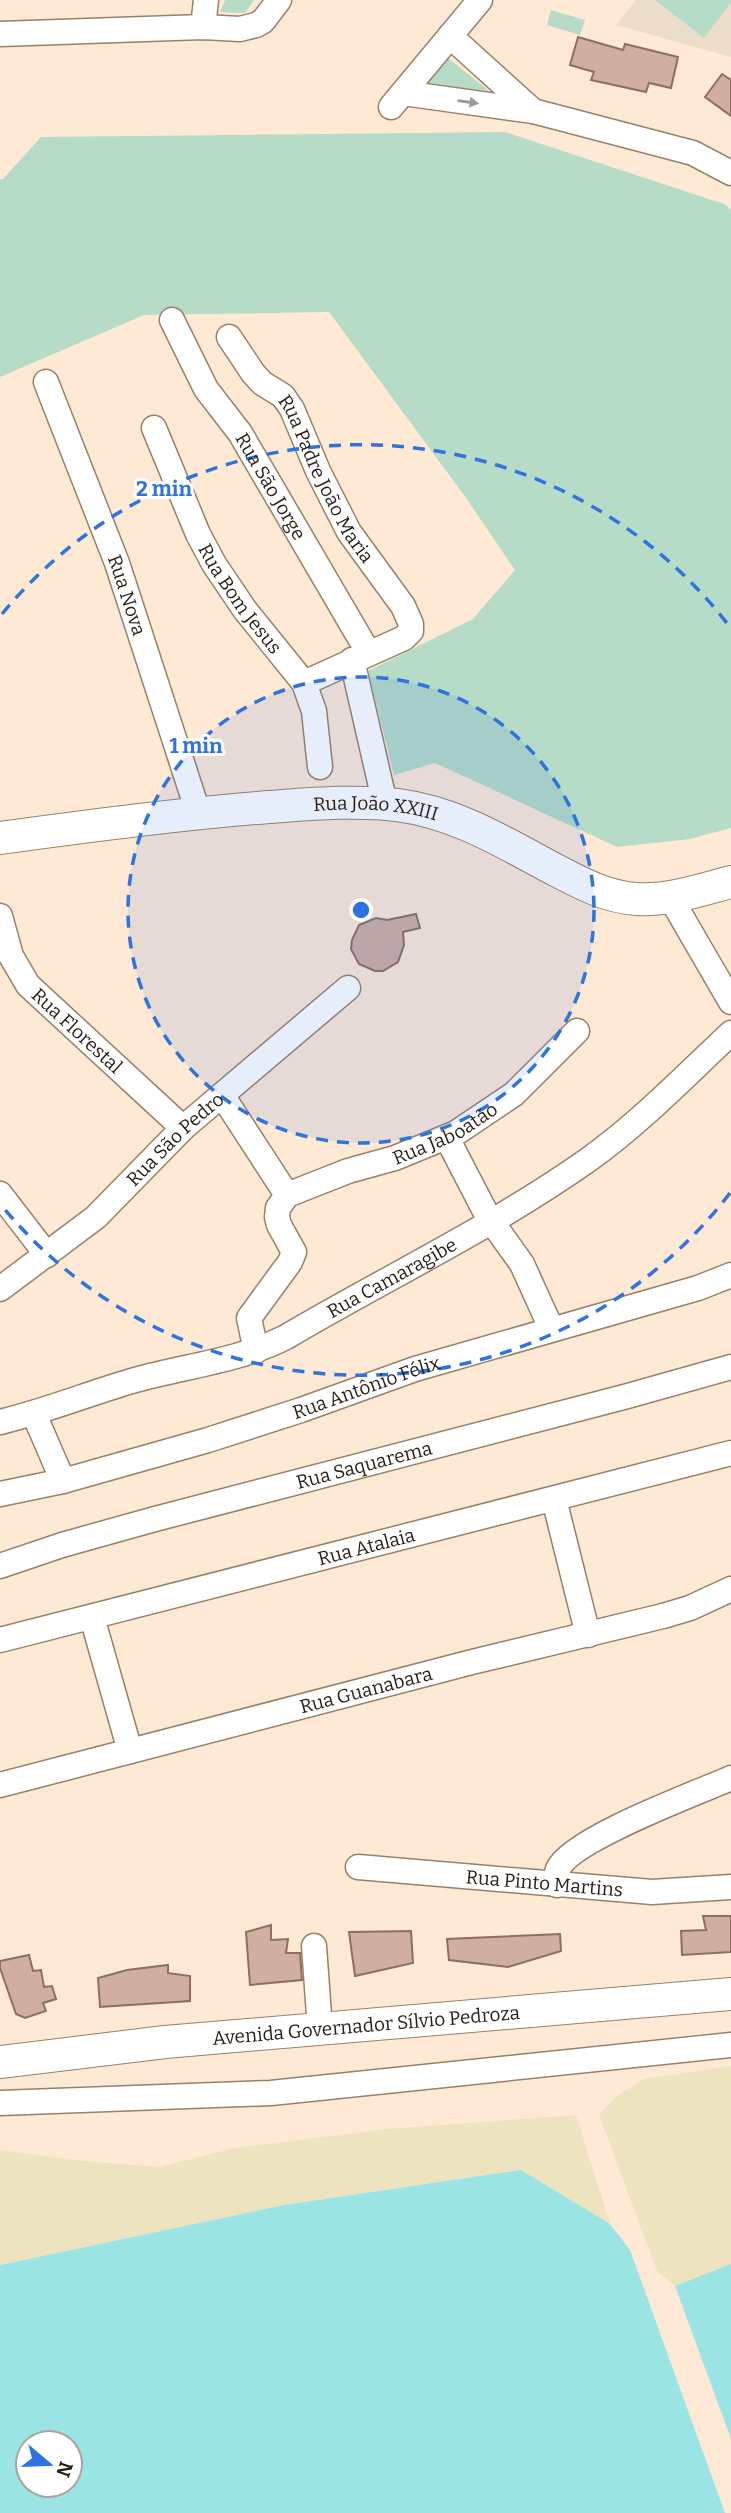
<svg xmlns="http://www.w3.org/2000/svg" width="731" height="2513" font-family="Bitter,serif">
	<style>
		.education { fill: #ebddc9 }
		.green { fill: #b6dbc7 }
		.sand { fill: #ede3be }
		.water { fill: #9be4e4; fill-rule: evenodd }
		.building { fill: #d0aea1; stroke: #8d6e61; stroke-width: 2 }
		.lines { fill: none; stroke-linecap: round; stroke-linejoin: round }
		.minor-casing { stroke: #988169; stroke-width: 27 }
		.major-casing { stroke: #988169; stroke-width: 34 }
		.minor { stroke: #fff; stroke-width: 24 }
		.major { stroke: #fff; stroke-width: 32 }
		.oneway { fill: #9d9995 }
		.ring { fill: none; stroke: #2e73e0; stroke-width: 3.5; stroke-dasharray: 12 9 }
		.labels { text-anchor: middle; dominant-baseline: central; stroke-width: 6; stroke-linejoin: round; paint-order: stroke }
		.street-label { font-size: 19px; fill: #261d13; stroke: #fff }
		.centre { fill: #2e73e0; stroke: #fff; stroke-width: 3.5 }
		.ring-label { font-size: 21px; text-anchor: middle; font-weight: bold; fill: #2e73e0; stroke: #fff; stroke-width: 6; stroke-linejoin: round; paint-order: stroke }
	</style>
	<rect width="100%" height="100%" fill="#fee9d4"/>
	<!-- education -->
	<path class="education" d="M636 0H731V57L616 25Z"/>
	<!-- green -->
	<path class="green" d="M225 0H254L245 13 220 12Z
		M655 0H731V3L704 38Z
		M551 10 585 20 580 35 547 25Z
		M448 58 489 91 427 85Z
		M505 132 724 204 731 210V828L690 839 617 847 435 763 394 775 368 671 473 619 515 570 464 495 329 312 144 315 0 377V179H3L41 137Z"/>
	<!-- sand -->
	<path class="sand" d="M731 2066V2264L675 2286 657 2271 599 2115 617 2096 644 2079Z
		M576 2115 610 2224 521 2170 284 2205 0 2265V2150L83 2161 160 2167 235 2148 388 2129Z"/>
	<!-- water -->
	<path class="water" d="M521 2170 610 2224 630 2250 725 2513H0V2265L284 2205ZM28 2443H70V2485H28Z
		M731 2264V2439L675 2286Z"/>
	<!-- building -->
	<path class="building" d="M578 37 623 50 625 44 678 57 671 88 649 83 646 92 591 80 594 72 570 65Z
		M722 74 731 80V116L705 97Z
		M416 914 420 928 403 932 404 945 398 962 383 971H375L359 964 351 949 352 940 359 925 376 918 387 920Z
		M703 1916H731V1952L682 1955 681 1931 706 1930Z
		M271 1925V1940L288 1939 286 1953H300L302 1980 250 1985 246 1932Z
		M411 1931 413 1963 355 1976 349 1932Z
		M560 1934 561 1951 508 1967 449 1960 447 1939Z
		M29 1955 33 1971 41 1970 44 1987 52 1986 56 1999 43 2003 46 2011 25 2018 16 2014 0 1968V1961Z
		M168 1965V1973L190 1976V2001L100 2007 98 1978 127 1970Z"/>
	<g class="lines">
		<defs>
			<g id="minor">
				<path d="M203 27 206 0"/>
				<path d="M0 34 203 27 240 29 256 25 263 21 279 0"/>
				<path d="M450 36 533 111"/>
				<path d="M403 93 533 111 693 153 731 173"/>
				<path d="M391 107 480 0"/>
				<path id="s1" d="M172 320 206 389 240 433 368 652"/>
				<path id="s2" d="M229 337 253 373 262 383 283 396 292 409 318 471 349 532 403 606 411 624V631L404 638 304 683"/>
				<path id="s3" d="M46 382 117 563 198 812"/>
				<path id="s4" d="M154 428 198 534 214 564 245 610 304 683 314 711 320 767"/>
				<path d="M352 660 385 804"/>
				<path d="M670 897 731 1002"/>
				<path id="s5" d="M0 916 11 956 28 985 183 1128"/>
				<path d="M222 1095 287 1195"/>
				<path d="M447 1138 487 1215 522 1264 551 1328"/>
				<path d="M0 1194 47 1255"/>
				<path id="s6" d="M0 1289 96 1217 183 1128 348 988"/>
				<path id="s7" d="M256 1351 249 1318 290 1262 294 1252 279 1225 277 1217 278 1208 287 1195 348 1171 395 1158 456 1133 514 1094 577 1031"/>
				<path d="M34 1414 63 1481"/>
				<path id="s8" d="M0 1422C46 1411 90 1393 135 1380 185 1366 239 1361 286 1337 386 1278 493 1227 588 1160 640 1123 685 1076 731 1033"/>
				<path id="s9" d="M0 1494 63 1481 208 1440 301 1410 415 1369 698 1288 731 1275"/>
				<path d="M554 1499 588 1635"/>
				<path id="s10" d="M0 1566 62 1545 155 1519 624 1397 731 1367"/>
				<path d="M92 1617 130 1751"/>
				<path id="s11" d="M0 1640 731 1453"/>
				<path id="s12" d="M0 1785 472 1662 663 1616 690 1608 731 1589"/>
				<path id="s13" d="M358 1867 652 1892 731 1887"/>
				<path d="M557 1885C556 1880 556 1874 558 1869 571 1839 697 1793 731 1778"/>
				<path d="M314 1946 320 2029"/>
				<path d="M0 2103 271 2093 731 2045"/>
			</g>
			<g id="major">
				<path id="s14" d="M0 838C90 826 179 814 269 807 311 804 355 800 397 805 453 812 500 840 548 866 577 881 604 897 637 899 668 901 701 890 731 882"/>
				<path id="s15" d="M0 2062 165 2042 731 1994"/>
			</g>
		</defs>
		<!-- minor casing -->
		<use href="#minor" class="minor-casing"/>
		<!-- major casing -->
		<use href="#major" class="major-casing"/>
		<!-- minor -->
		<use href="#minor" class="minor"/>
		<!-- major -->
		<use href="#major" class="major"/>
	</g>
	<!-- one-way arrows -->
	<defs><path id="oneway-solid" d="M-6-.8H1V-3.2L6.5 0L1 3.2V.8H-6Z" transform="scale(1.75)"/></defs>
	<use class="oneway" href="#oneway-solid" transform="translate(468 102) rotate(8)"/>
	<!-- distance rings -->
	<circle cx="361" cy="910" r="233" fill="#2e73e0" fill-opacity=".12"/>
	<g class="ring">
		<circle cx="361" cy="910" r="233"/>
		<path d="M730 1193A465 465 0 0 1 2 1206M2 614A465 465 0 0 1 730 627"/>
	</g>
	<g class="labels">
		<!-- street labels -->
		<g class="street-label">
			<text stroke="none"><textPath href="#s2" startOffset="175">Rua Padre João Maria</textPath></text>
			<text stroke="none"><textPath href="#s1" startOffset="194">Rua São Jorge</textPath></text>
			<text stroke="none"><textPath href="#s3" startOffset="228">Rua Nova</textPath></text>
			<text stroke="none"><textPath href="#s4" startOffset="192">Rua Bom Jesus</textPath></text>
			<text stroke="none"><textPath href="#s14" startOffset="378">Rua João XXIII</textPath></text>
			<text stroke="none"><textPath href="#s5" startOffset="142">Rua Florestal</textPath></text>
			<text stroke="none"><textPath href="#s7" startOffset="348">Rua Jaboatão</textPath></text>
			<text stroke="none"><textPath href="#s6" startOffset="231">Rua São Pedro</textPath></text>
			<text stroke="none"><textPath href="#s8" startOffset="420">Rua Camaragibe</textPath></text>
			<text stroke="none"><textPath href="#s9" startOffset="382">Rua Antônio Félix</textPath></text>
			<text stroke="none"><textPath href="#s10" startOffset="378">Rua Saquarema</textPath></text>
			<text stroke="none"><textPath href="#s11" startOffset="378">Rua Atalaia</textPath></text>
			<text stroke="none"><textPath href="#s12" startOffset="378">Rua Guanabara</textPath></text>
			<text stroke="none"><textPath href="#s13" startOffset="187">Rua Pinto Martins</textPath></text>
			<text stroke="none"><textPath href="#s15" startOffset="368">Avenida Governador Sílvio Pedroza</textPath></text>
		</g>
	</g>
	<circle cx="361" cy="910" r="10" class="centre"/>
	<g class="ring-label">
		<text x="164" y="496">2 min</text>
		<text x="196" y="753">1 min</text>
	</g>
	<!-- north arrow -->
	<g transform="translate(49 2464) rotate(109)"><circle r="33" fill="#ffffff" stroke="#a8a5a1" stroke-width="2"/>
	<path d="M0-5L12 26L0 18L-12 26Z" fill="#2e73e0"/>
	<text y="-10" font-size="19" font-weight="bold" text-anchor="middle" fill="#261d13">N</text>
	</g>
</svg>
